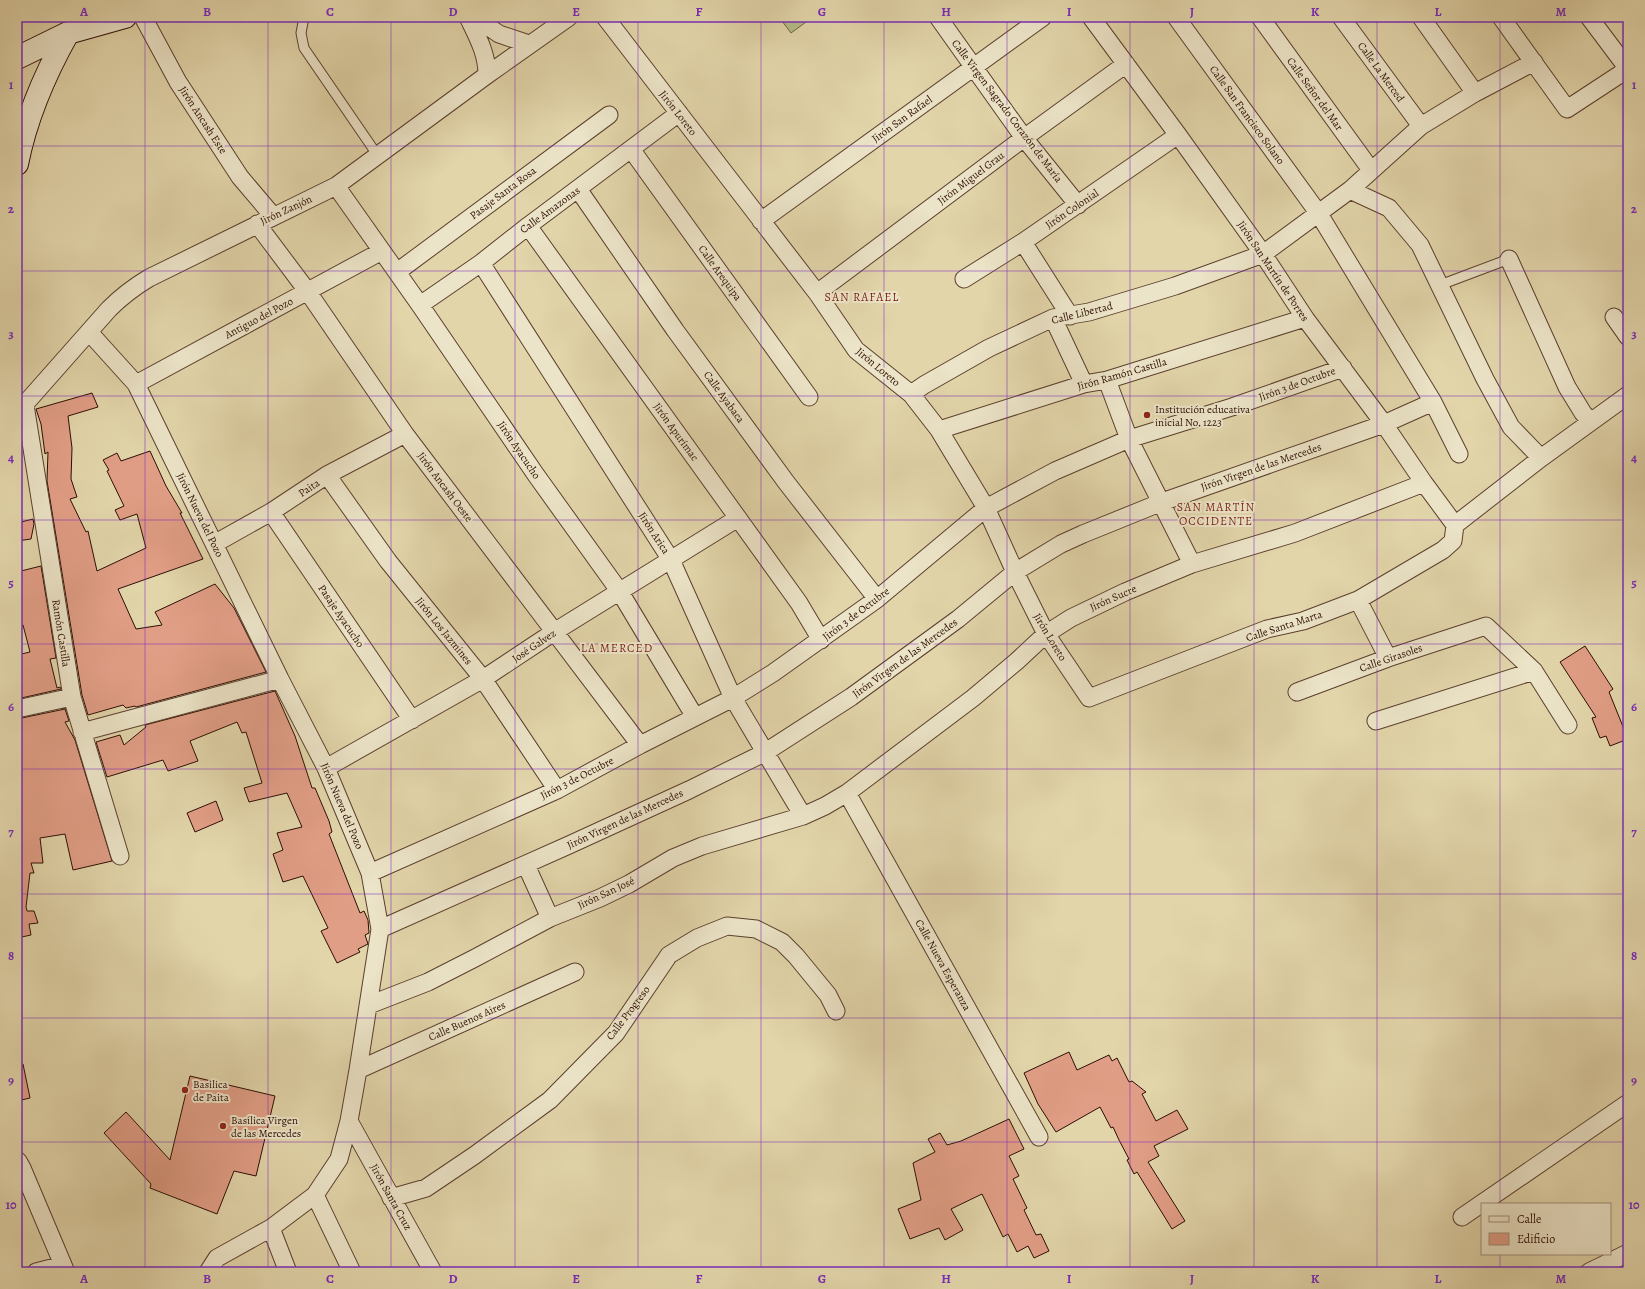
<svg xmlns="http://www.w3.org/2000/svg" width="1645" height="1289" font-family="Alegreya,serif">
	<style>
		.green { fill: #b5bd87; stroke: #706545 }
		.building { fill: #e19e86; stroke: #2c0d03 }
		.lines { fill: none; stroke-linecap: round; stroke-linejoin: round }
		.lane-casing { stroke: #5a3f2d; stroke-width: 11 }
		.street-casing { stroke: #5a3f2d; stroke-width: 19 }
		.secondary-casing { stroke: #2c0d03; stroke-width: 24 }
		.lane { stroke: #ece4c8; stroke-width: 9 }
		.street { stroke: #ece4c8; stroke-width: 17 }
		.secondary { stroke: #ece4c8; stroke-width: 22 }
		.grid { fill: none; stroke: #7b2cbf; stroke-width: 1; stroke-opacity: 0.55 }
		.poi-dot { fill: #8f2418; stroke: #ece4c8; stroke-width: 1.5 }
		.labels { text-anchor: middle; dominant-baseline: central; stroke-width: 4; stroke-linejoin: round; paint-order: stroke }
		.street-label { font-size: 11px; fill: #2c0d03; stroke: #ece4c8 }
		.poi-label { font-size: 11px; fill: #2c0d03; stroke: #ece4c8; text-anchor: start }
		.neighbourhood-label { font-size: 12px; letter-spacing: 1px; fill: #7a1f14; stroke: #ece4c8 }
		.neatline { fill: none; stroke: #7b2cbf; stroke-width: 1.5 }
		.grid-label { font-size: 13px; text-anchor: middle; font-weight: bold; fill: #7b2cbf }
	</style>
	<rect width="100%" height="100%" fill="#e2d5aa"/>
	<filter id="stains"><feTurbulence type="fractalNoise" baseFrequency=".005" numOctaves="4"/><feColorMatrix values="0 0 0 0 .2 0 0 0 0 .09 0 0 0 0 .02 0 0 0 .5 -.17"/></filter>
	<radialGradient id="worn" r=".72"><stop offset=".6" stop-color="#630" stop-opacity="0"/><stop offset="1" stop-color="#630" stop-opacity=".3"/></radialGradient>
	<!-- green -->
	<path class="green" d="M779 17H813L791 33Z"/>
	<!-- building -->
	<path class="building" d="M92 393 98 407 68 416 72 448 71 479 77 497 70 499 86 532 88 531 97 571 146 548 137 514 120 520 115 510 124 506 107 471 109 470 103 460 117 453 121 461 150 451 166 486 182 513H180L203 559 118 589 136 629 162 625 155 612 215 584 234 608 266 672 136 707 135 706 126 708 123 705 88 715 82 695 47 481 48 452 45 454 41 424 36 409Z
		M33 519 34 524 31 539 17 541V523Z
		M41 566 56 658 50 659 57 688 60 687 61 689 17 699V655L30 652 23 625 17 626V572Z
		M1585 646 1613 689 1609 692 1628 739 1610 746 1606 736 1600 738 1592 718 1596 717 1560 662Z
		M275 691 295 736 312 788H315L329 821 332 832 329 834 360 913 364 911 368 920 369 933 365 935 368 944 358 949 360 952 337 963 321 931 328 928 303 876 283 882 273 854 283 850 277 833 302 827 287 793 249 802 244 788 262 783 246 732 242 733 237 722 190 741 198 761 168 771 163 760 107 777 96 742 120 735 124 745 146 727 145 725Z
		M65 709 69 721 65 722 75 740 112 861 73 870 65 834 40 838 43 863H31L34 873H30L26 907 27 911H34L38 923 29 924 31 935 17 938V719Z
		M216 801 223 820 195 832 187 813Z
		M1069 1052 1077 1070 1109 1055 1112 1061 1117 1058 1129 1082 1132 1081 1146 1092 1142 1094 1156 1121 1177 1110 1188 1129 1154 1146 1159 1156 1148 1162 1185 1221 1172 1229 1137 1172 1134 1174 1127 1160 1129 1159 1119 1140 1113 1127 1111 1128 1100 1107 1056 1132 1038 1104 1024 1073Z
		M17 1064H23L30 1098 17 1101Z
		M190 1076 275 1096 256 1176 234 1171 217 1214 150 1188 151 1184 104 1133 126 1112 170 1160Z
		M1009 1119 1024 1149 1009 1156 1019 1176 1013 1179 1027 1208 1024 1210 1036 1235 1041 1234 1049 1251 1034 1258 1028 1246 1017 1252 1008 1234 1003 1237 982 1194 951 1209 963 1230 945 1240 939 1228 910 1239 898 1209 921 1200 913 1163 935 1152 928 1139 940 1133 947 1145 961 1141Z"/>
	<g class="lines">
		<defs>
			<path id="lane" d="M304 17 301 33 304 48 378 156
				M1440 285 1509 259"/>
			<path id="street" d="M143 17 178 82 240 177 273 216
				M468 17C477 36 487 53 487 75
				M474 17 499 34 529 44
				M605 17 817 293 856 350 911 394 939 430 986 508 1015 572 1046 634 1089 698 1267 629 1303 621 1358 600 1443 550 1453 541 1455 525
				M938 17 1024 138 1078 205
				M1091 17 1178 135 1263 254 1305 318 1384 424 1424 483 1455 525
				M1176 17 1319 214 1433 402 1459 454
				M1260 17 1371 170
				M1341 17 1421 126
				M1421 17 1475 93
				M1501 17 1567 109 1628 69
				M1589 17 1628 69
				M631 149 809 397
				M336 186 420 305 536 475 620 592 695 717
				M578 189 675 330 786 482 877 599
				M1350 190 1389 208 1420 245 1485 379 1511 427 1541 458
				M761 221 1043 17
				M257 224 308 292 405 434 640 745
				M528 226 799 603 821 640
				M1023 242 1070 316
				M1509 259 1567 387 1583 413 1590 421
				M481 263 671 560 733 698 803 816
				M397 272 609 115
				M964 279 1023 242 1178 135
				M817 293 1024 138 1126 64
				M420 305 481 263 528 226 679 113
				M1614 317 1628 337
				M1053 318 1084 384
				M89 332 136 384 280 679 326 768 370 873 380 929 358 1070 349 1121 339 1159 315 1195 271 1228 217 1258 208 1272
				M1107 380 1129 439 1192 564
				M136 384 382 251
				M911 394 924 385 989 348 1053 318 1089 312 1175 286 1263 254 1350 190 1421 126 1475 93 1534 62
				M25 405 72 697 120 856
				M17 413 109 309C121 297 134 287 149 278L336 186 487 75 569 17
				M939 430 1084 384 1107 380 1305 318
				M327 475 388 561 483 679 557 790
				M271 512 412 720
				M1455 525 1541 458 1628 395
				M214 544 271 512 327 475 405 434
				M1358 600 1388 658
				M1297 692 1388 658 1486 626 1534 671 1568 725
				M17 709 72 697
				M1376 721 1534 671
				M82 732 280 679
				M326 768 483 679 554 632 738 518
				M847 793 1039 1137
				M526 865 550 918
				M370 873 557 790 640 745 733 698 773 673 877 599 986 508 1055 471 1129 439 1232 407 1343 368
				M380 929 569 845 689 790 764 753 851 697 958 619 1015 572 1061 544 1083 534 1162 502 1384 424 1433 402
				M369 1005 428 982 475 958 550 918 600 898 629 884 673 858 702 846 803 816 825 806 847 793 973 698 1017 661 1046 634 1071 618 1125 592 1192 564 1295 533 1424 483
				M358 1070 575 972
				M349 1121 433 1272
				M18 1161 22 1168 66 1272
				M315 1195 352 1272
				M391 1198 426 1188 475 1155 550 1100 616 1033 669 955 697 938 727 926 756 929 782 942 796 956 828 995 836 1011
				M1462 1217 1628 1103
				M271 1228 288 1272
				M36 1272 63 1265
				M1589 1272 1628 1253"/>
			<path id="secondary" d="M17 58 68 33 125 17
				M17 164C26 118 45 74 68 33"/>
		</defs>
		<!-- lane casing -->
		<use href="#lane" class="lane-casing"/>
		<!-- street casing -->
		<use href="#street" class="street-casing"/>
		<!-- secondary casing -->
		<use href="#secondary" class="secondary-casing"/>
		<!-- lane -->
		<use href="#lane" class="lane"/>
		<!-- street -->
		<use href="#street" class="street"/>
		<!-- secondary -->
		<use href="#secondary" class="secondary"/>
	</g>
	<!-- grid -->
	<path class="grid" d="M145 17V1272M268 17V1272M391 17V1272M515 17V1272M638 17V1272M761 17V1272M884 17V1272M1007 17V1272M1130 17V1272M1254 17V1272M1377 17V1272M1500 17V1204M17 146H1628M17 271H1628M17 396H1628M17 520H1628M17 644H1628M17 769H1628M17 894H1628M17 1018H1628M17 1142H1628M1500 1254V1272"/>
	<!-- markers -->
	<g class="poi-dot">
		<circle cx="1147" cy="415" r="4"/>
		<circle cx="185" cy="1090" r="4"/>
		<circle cx="223" cy="1126" r="4"/>
	</g>
	<g class="labels">
		<!-- street labels -->
		<g class="street-label">
			<text transform="translate(1381 72) rotate(54)">Calle La Merced</text>
			<text transform="translate(1315 94) rotate(54)">Calle Señor del Mar</text>
			<text transform="translate(1007 111) rotate(53)">Calle Virgen Sagrado Corazón de María</text>
			<text transform="translate(678 113) rotate(52)">Jirón Loreto</text>
			<text transform="translate(1247 115) rotate(54)">Calle San Francisco Solano</text>
			<text transform="translate(902 119) rotate(-36)">Jirón San Rafael</text>
			<text transform="translate(203 120) rotate(57)">Jirón Ancash Este</text>
			<text transform="translate(971 178) rotate(-37)">Jirón Miguel Grau</text>
			<text transform="translate(503 193) rotate(-37)">Pasaje Santa Rosa</text>
			<text transform="translate(1072 209) rotate(-34)">Jirón Colonial</text>
			<text transform="translate(286 210) rotate(-25)">Jirón Zanjón</text>
			<text transform="translate(550 210) rotate(-36)">Calle Amazonas</text>
			<text transform="translate(1273 271) rotate(56)">Jirón San Martín de Porres</text>
			<text transform="translate(720 273) rotate(54)">Calle Arequipa</text>
			<text transform="translate(1082 313) rotate(-14)">Calle Libertad</text>
			<text transform="translate(259 318) rotate(-28)">Antiguo del Pozo</text>
			<text transform="translate(878 367) rotate(40)">Jirón Loreto</text>
			<text transform="translate(1122 374) rotate(-16)">Jirón Ramón Castilla</text>
			<text transform="translate(1297 384) rotate(-20)">Jirón 3 de Octubre</text>
			<text transform="translate(724 397) rotate(54)">Calle Ayabaca</text>
			<text transform="translate(676 432) rotate(54)">Jirón Apurímac</text>
			<text transform="translate(519 450) rotate(56)">Jirón Ayacucho</text>
			<text transform="translate(1261 467) rotate(-19)">Jirón Virgen de las Mercedes</text>
			<text transform="translate(445 487) rotate(53)">Jirón Ancash Oeste</text>
			<text transform="translate(309 488) rotate(-34)">Paita</text>
			<text transform="translate(200 515) rotate(64)">Jirón Nueva del Pozo</text>
			<text transform="translate(654 533) rotate(57)">Jirón Arica</text>
			<text transform="translate(1113 598) rotate(-24)">Jirón Sucre</text>
			<text transform="translate(856 614) rotate(-37)">Jirón 3 de Octubre</text>
			<text transform="translate(341 616) rotate(56)">Pasaje Ayacucho</text>
			<text transform="translate(1284 626) rotate(-18)">Calle Santa Marta</text>
			<text transform="translate(444 631) rotate(51)">Jirón Los Jazmines</text>
			<text transform="translate(61 633) rotate(81)">Ramón Castilla</text>
			<text transform="translate(1050 637) rotate(59)">Jirón Loreto</text>
			<text transform="translate(534 646) rotate(-34)">José Galvez</text>
			<text transform="translate(905 658) rotate(-36)">Jirón Virgen de las Mercedes</text>
			<text transform="translate(1391 658) rotate(-19)">Calle Girasoles</text>
			<text transform="translate(577 778) rotate(-27)">Jirón 3 de Octubre</text>
			<text transform="translate(342 806) rotate(67)">Jirón Nueva del Pozo</text>
			<text transform="translate(625 819) rotate(-25)">Jirón Virgen de las Mercedes</text>
			<text transform="translate(606 893) rotate(-25)">Jirón San José</text>
			<text transform="translate(943 965) rotate(61)">Calle Nueva Esperanza</text>
			<text transform="translate(628 1013) rotate(-53)">Calle Progreso</text>
			<text transform="translate(467 1021) rotate(-24)">Calle Buenos Aires</text>
			<text transform="translate(391 1197) rotate(61)">Jirón Santa Cruz</text>
		</g>
		<!-- poi labels -->
		<g class="poi-label">
			<text x="1155" y="409">Institución educativa<tspan x="1155" dy="13">inicial No. 1223</tspan></text>
			<text x="193" y="1084">Basilica<tspan x="193" dy="13">de Paita</tspan></text>
			<text x="231" y="1120">Basílica Virgen<tspan x="231" dy="13">de las Mercedes</tspan></text>
		</g>
		<!-- neighbourhood labels -->
		<g class="neighbourhood-label">
			<text x="862" y="297">SAN RAFAEL</text>
			<text x="1216" y="507">SAN MARTÍN<tspan x="1216" dy="14">OCCIDENTE</tspan></text>
			<text x="617" y="648">LA MERCED</text>
		</g>
	</g>
	<!-- margin -->
	<rect width="1645" height="1289" fill="none" stroke="#e2d5aa" stroke-width="44"/>
	<!-- legend -->
	<rect x="1481" y="1203" width="130" height="52" fill="#ece4c8" stroke="#9f8e79"/>
	<rect x="1489" y="1216" width="20" height="6" fill="#ece4c8" stroke="#9f8e79"/>
	<text x="1517" y="1223" font-size="12" fill="#2c0d03">Calle</text>
	<rect x="1489" y="1233" width="20" height="12" fill="#e19e86" stroke="#9f8e79"/>
	<text x="1517" y="1243" font-size="12" fill="#2c0d03">Edificio</text>
	<rect x="22" y="22" width="1601" height="1245" class="neatline"/>
	<g class="grid-label">
		<text x="84" y="16">A</text>
		<text x="207" y="16">B</text>
		<text x="330" y="16">C</text>
		<text x="453" y="16">D</text>
		<text x="576" y="16">E</text>
		<text x="699" y="16">F</text>
		<text x="822" y="16">G</text>
		<text x="946" y="16">H</text>
		<text x="1069" y="16">I</text>
		<text x="1192" y="16">J</text>
		<text x="1315" y="16">K</text>
		<text x="1438" y="16">L</text>
		<text x="1561" y="16">M</text>
		<text x="11" y="89">1</text>
		<text x="1634" y="89">1</text>
		<text x="11" y="213">2</text>
		<text x="1634" y="213">2</text>
		<text x="11" y="338">3</text>
		<text x="1634" y="338">3</text>
		<text x="11" y="462">4</text>
		<text x="1634" y="462">4</text>
		<text x="11" y="587">5</text>
		<text x="1634" y="587">5</text>
		<text x="11" y="711">6</text>
		<text x="1634" y="711">6</text>
		<text x="11" y="836">7</text>
		<text x="1634" y="836">7</text>
		<text x="11" y="960">8</text>
		<text x="1634" y="960">8</text>
		<text x="11" y="1085">9</text>
		<text x="1634" y="1085">9</text>
		<text x="11" y="1209">10</text>
		<text x="1634" y="1209">10</text>
		<text x="84" y="1283">A</text>
		<text x="207" y="1283">B</text>
		<text x="330" y="1283">C</text>
		<text x="453" y="1283">D</text>
		<text x="576" y="1283">E</text>
		<text x="699" y="1283">F</text>
		<text x="822" y="1283">G</text>
		<text x="946" y="1283">H</text>
		<text x="1069" y="1283">I</text>
		<text x="1192" y="1283">J</text>
		<text x="1315" y="1283">K</text>
		<text x="1438" y="1283">L</text>
		<text x="1561" y="1283">M</text>
	</g>
	<rect width="100%" height="100%" filter="url(#stains)"/>
	<rect width="100%" height="100%" fill="url(#worn)"/>
</svg>
